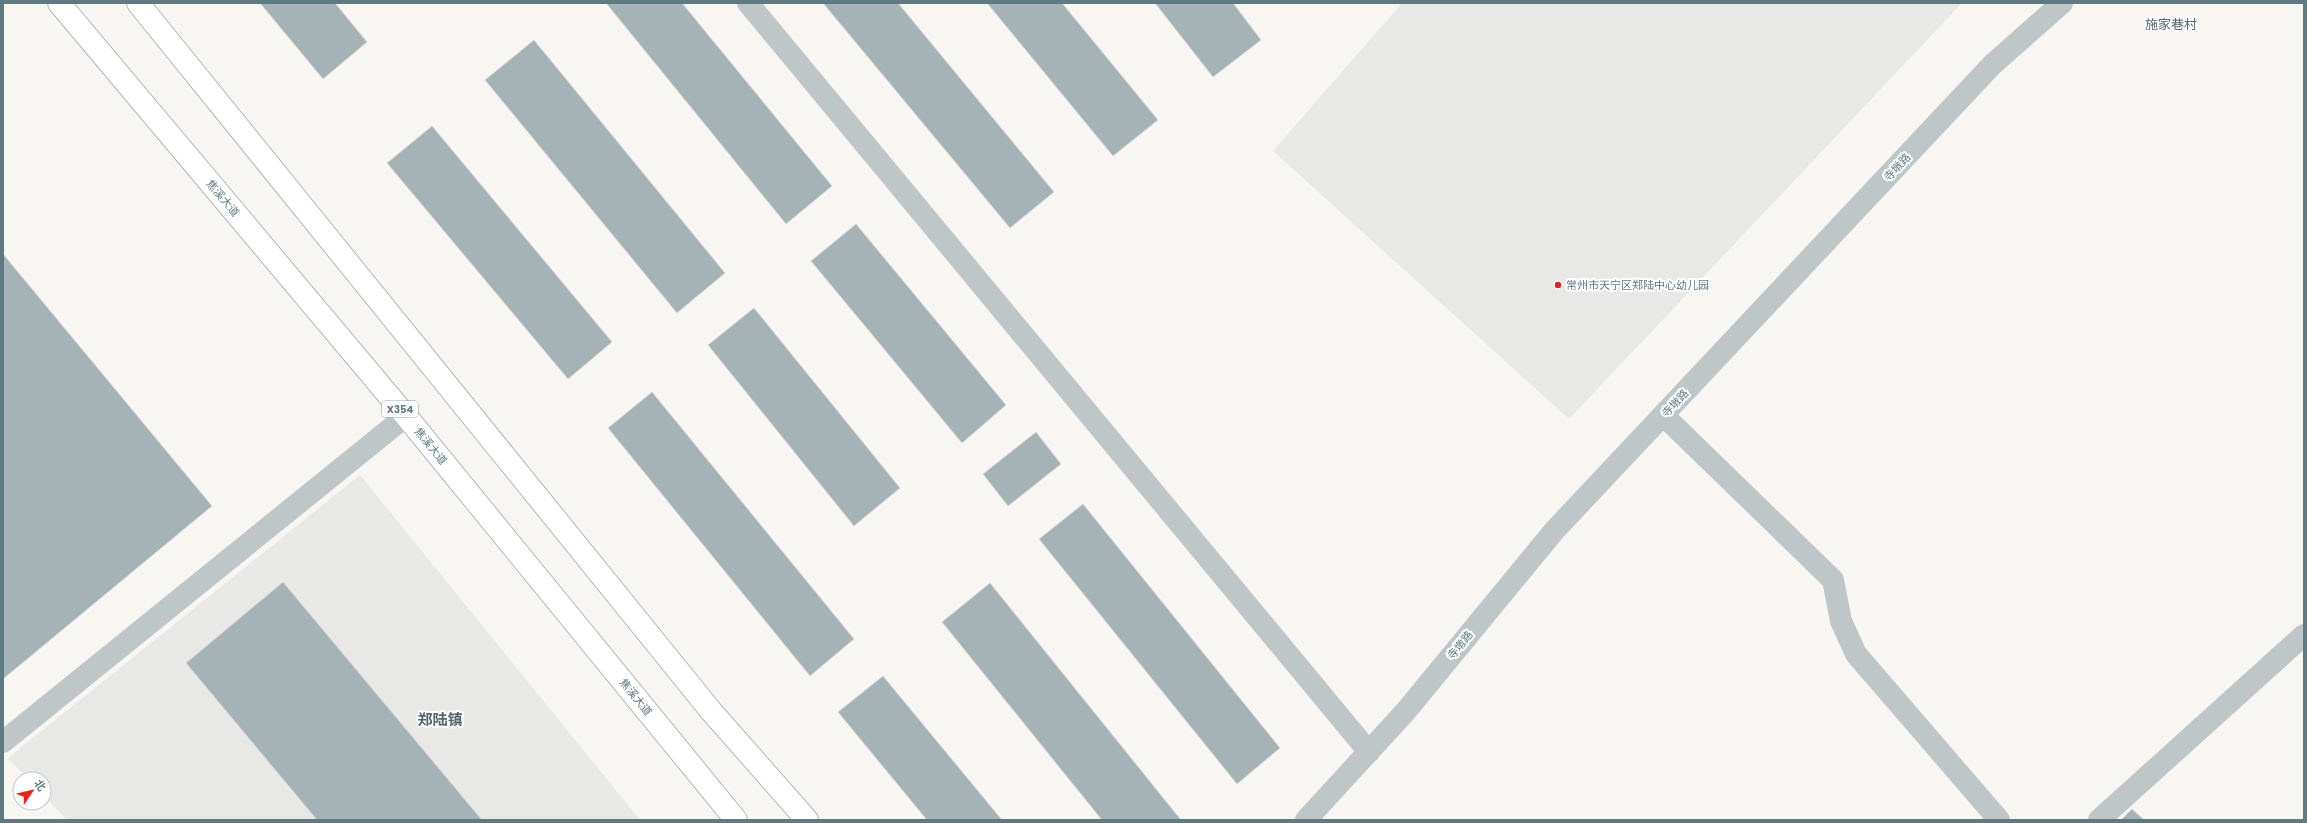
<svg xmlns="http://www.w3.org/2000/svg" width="2307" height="823" font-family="Poppins,'Noto Sans SC',sans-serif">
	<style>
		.built { fill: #e8e8e7 }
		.building { fill: #a6b3b6; stroke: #d9d8d6 }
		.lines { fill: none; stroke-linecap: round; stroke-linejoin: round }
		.major-casing { stroke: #b0b8bb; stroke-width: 24 }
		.minor { stroke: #bfc6c8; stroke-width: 22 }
		.major { stroke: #fff; stroke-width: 22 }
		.poi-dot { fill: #f21f19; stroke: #fff; stroke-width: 1.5 }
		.labels { text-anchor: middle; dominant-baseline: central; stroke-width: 4; stroke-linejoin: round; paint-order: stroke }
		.shield { fill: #fff; stroke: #8fa2a7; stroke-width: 1 }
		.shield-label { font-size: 10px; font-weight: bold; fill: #5f7a81 }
		.street-label { font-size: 11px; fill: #5f7a81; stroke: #fff }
		.poi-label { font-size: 11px; fill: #5f7a81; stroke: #fff; text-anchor: start }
		.quarter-label { font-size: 13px; fill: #52666c; stroke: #fff }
		.district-label { font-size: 15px; font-weight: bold; fill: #52666c; stroke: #fff }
	</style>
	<rect width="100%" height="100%" fill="#f7f6f3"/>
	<!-- built -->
	<path class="built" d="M1402 3H1962L1569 419 1273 151Z
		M360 475 640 820H67L44 796V779H28L8 758Z"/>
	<!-- building -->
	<path class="building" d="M260 3H335L367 42 323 79Z
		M606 3H682L832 186 786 224Z
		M823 3H898L1054 192 1010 228Z
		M987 3H1062L1158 120 1113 156Z
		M1155 3H1233L1261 40 1213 77Z
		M534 40 725 273 677 313 485 80Z
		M432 126 612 342 568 379 387 163Z
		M856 224 1006 405 962 443 811 261Z
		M3 254 212 506 3 679Z
		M754 308 900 488 854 526 708 345Z
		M652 392 854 639 810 676 608 428Z
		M1036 432 1061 464 1008 506 983 474Z
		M1083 504 1280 748 1237 784 1039 539Z
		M283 582 482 820H317L186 663Z
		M990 583 1181 820H1102L942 622Z
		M883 676 1002 820H927L838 712Z
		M2132 809 2144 820H2121Z"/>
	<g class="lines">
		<defs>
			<path id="major" d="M59 3 406 416 736 820
				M138 3 711 711 807 820"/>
		</defs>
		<!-- major casing -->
		<use href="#major" class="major-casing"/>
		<!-- minor -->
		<path class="minor" d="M748 3 1369 752
			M1663 415 1833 580 1841 621 1856 654 1999 820
			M3 742 406 416
			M1306 820 1406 711 1554 531 1992 65 2062 3
			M2099 820 2304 635"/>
		<!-- major -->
		<use href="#major" class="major"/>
	</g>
	<!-- markers -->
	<circle class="poi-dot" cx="1558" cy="285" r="4"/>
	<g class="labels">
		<!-- shield labels -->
		<rect class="shield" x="382" y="401" width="36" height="16" rx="3"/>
		<g class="shield-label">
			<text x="400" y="409">X354</text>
		</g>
		<!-- street labels -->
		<g class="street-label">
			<text transform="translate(1897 167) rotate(-47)">寺墩路</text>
			<text transform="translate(223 198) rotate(50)">焦溪大道</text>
			<text transform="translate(1675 403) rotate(-47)">寺墩路</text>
			<text transform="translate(431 446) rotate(51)">焦溪大道</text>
			<text transform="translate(1460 645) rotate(-51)">寺墩路</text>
			<text transform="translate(636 697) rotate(51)">焦溪大道</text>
		</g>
		<!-- poi labels -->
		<g class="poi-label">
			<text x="1566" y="285">常州市天宁区郑陆中心幼儿园</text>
		</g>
		<!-- quarter labels -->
		<g class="quarter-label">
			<text x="2171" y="24">施家巷村</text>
		</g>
		<!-- district labels -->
		<g class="district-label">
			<text x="440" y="719">郑陆镇</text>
		</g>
	</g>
	<!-- border -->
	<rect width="2307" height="823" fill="none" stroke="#5f7a81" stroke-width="8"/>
	<!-- north arrow -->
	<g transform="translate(32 791) rotate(55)"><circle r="19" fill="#ffffff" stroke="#bfcacd"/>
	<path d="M0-3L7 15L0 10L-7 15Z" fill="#f21f19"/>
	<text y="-6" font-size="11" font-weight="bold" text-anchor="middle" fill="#5f7a81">北</text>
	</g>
</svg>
